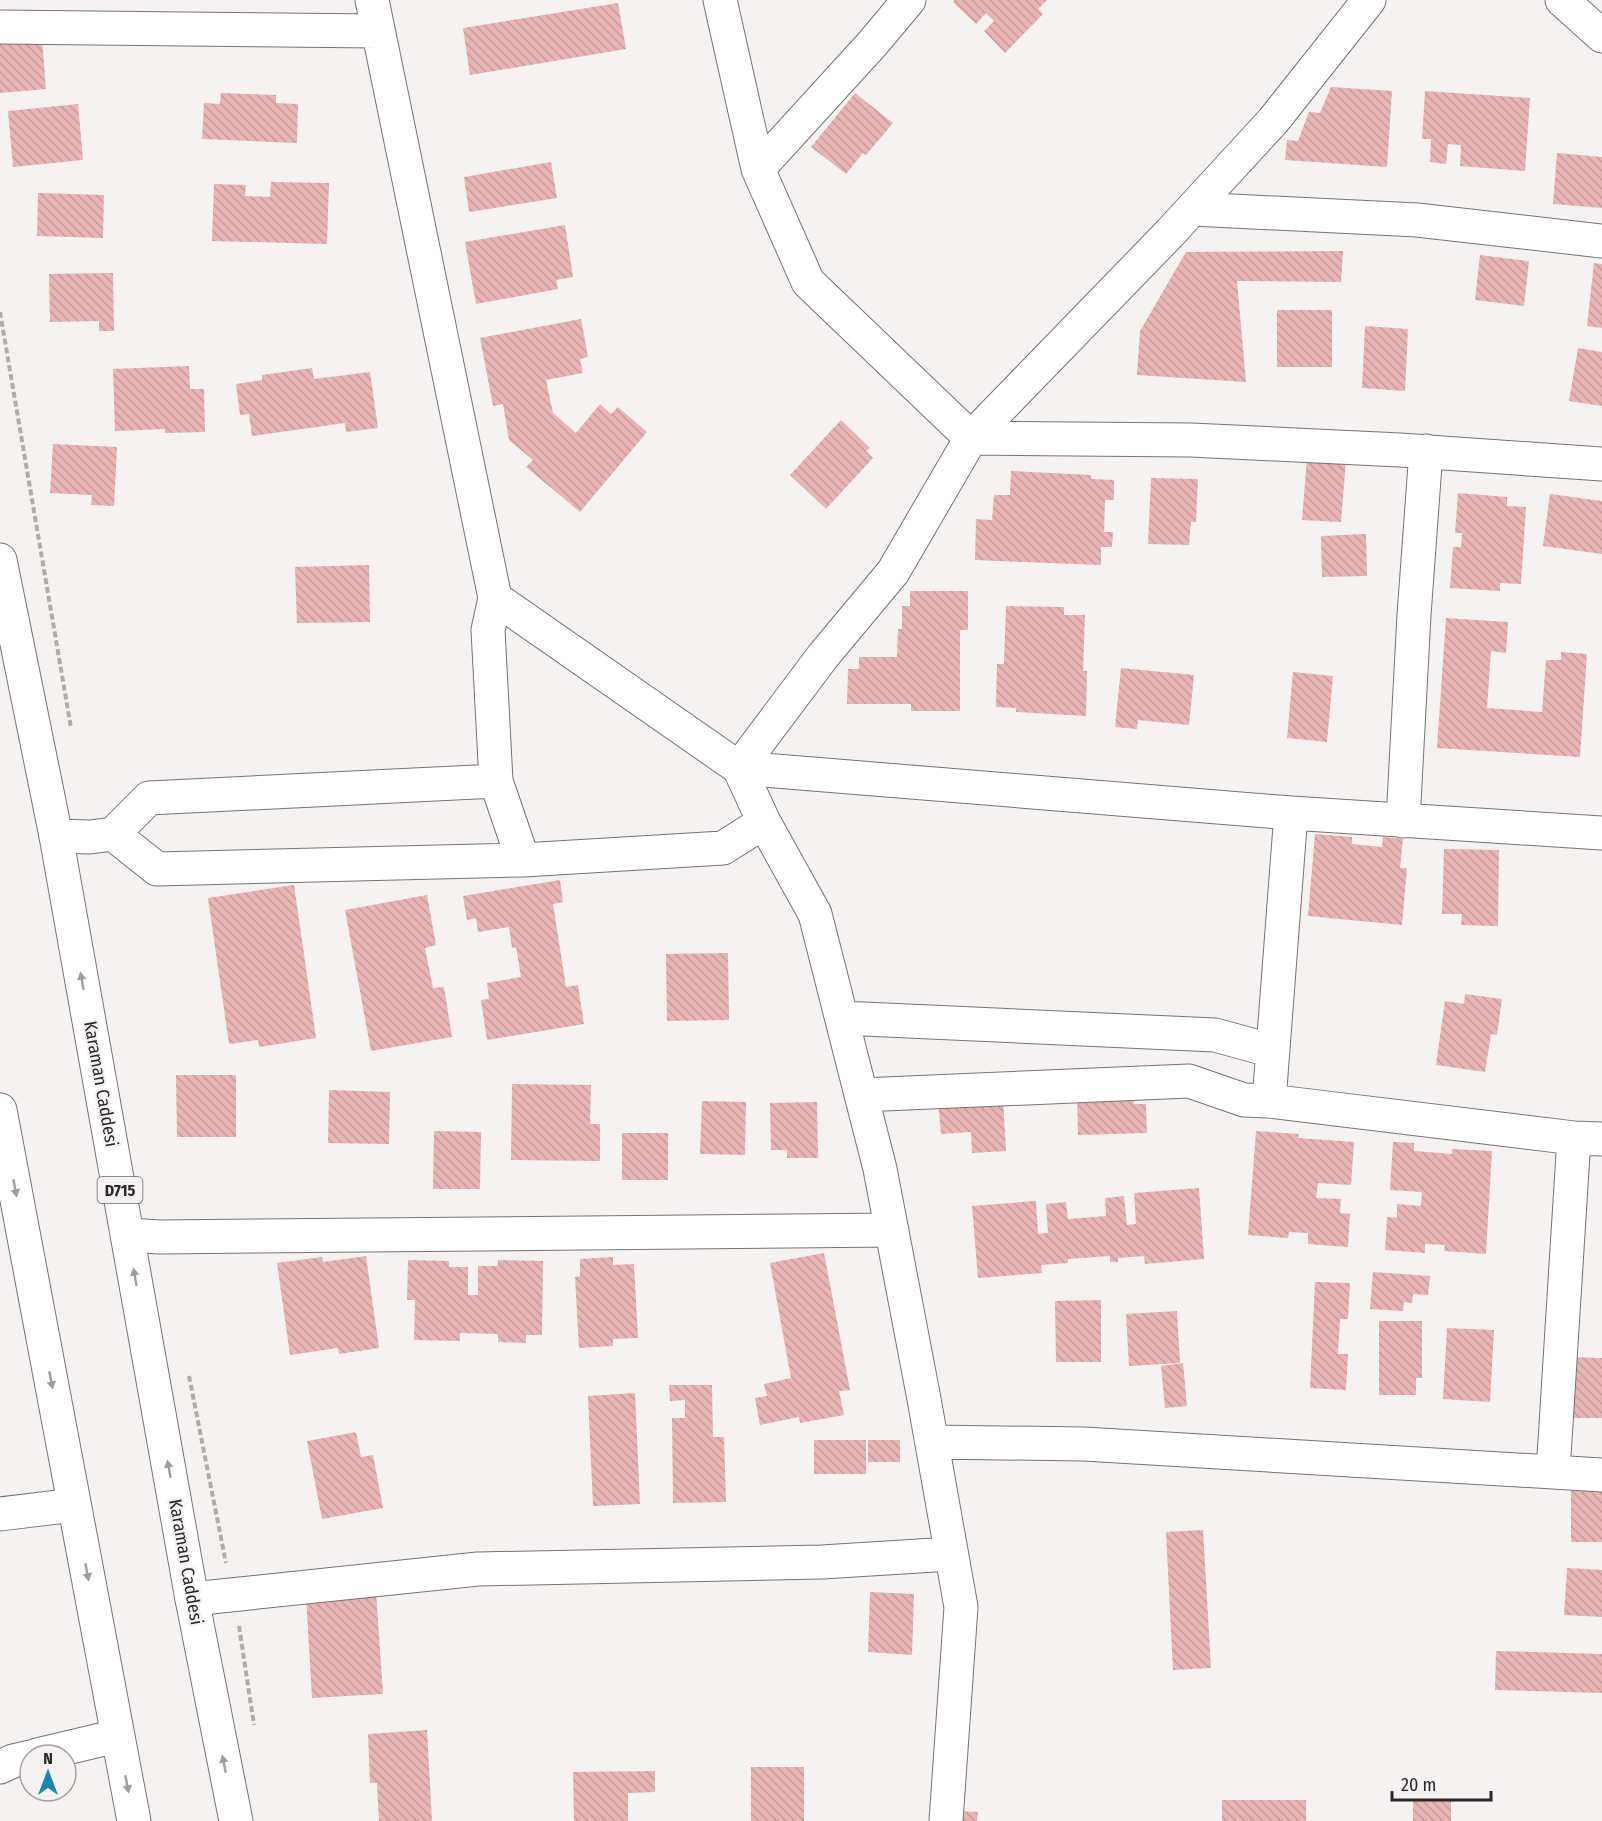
<svg xmlns="http://www.w3.org/2000/svg" width="1602" height="1821" font-family="'Fira Sans Condensed',sans-serif">
	<style>
		.building { fill: url(#building-back-hatch) }
		.lines { fill: none; stroke-linecap: round; stroke-linejoin: round }
		.street-casing { stroke: #777373; stroke-width: 35 }
		.secondary-casing { stroke: #777373; stroke-width: 35 }
		.highway-casing { stroke: #777373; stroke-width: 35 }
		.path { stroke: #b0acac; stroke-width: 4; stroke-dasharray: 6 3; stroke-linecap: butt }
		.street { stroke: #fff; stroke-width: 33 }
		.secondary { stroke: #fff; stroke-width: 33 }
		.highway { stroke: #fff; stroke-width: 33 }
		.oneway { fill: #9f9e9e }
		.labels { text-anchor: middle; dominant-baseline: central; stroke-width: 4.5; stroke-linejoin: round; paint-order: stroke }
		.shield { fill: #f7f2f2; stroke: #676464; stroke-width: 1.5 }
		.shield-label { font-size: 16px; font-weight: bold; fill: #292727 }
		.street-label { font-size: 18px; fill: #292727; stroke: #f7f2f2 }
	</style>
	<defs>
		<pattern id="building-back-hatch" width="6" height="6" patternUnits="userSpaceOnUse" patternTransform="scale(1.5)"><rect width="6" height="6" fill="#e8b4b4"/><path d="M-1 5l2 2M0 0l6 6M5-1l2 2" fill="none" stroke="#c79b9b"/></pattern>
	</defs>
	<rect width="100%" height="100%" fill="#f7f2f2"/>
	<!-- building -->
	<path class="building" d="M954 0H1047L1038 9 1043 14 1005 53 984 31 994 21 986 13 976 24 953 2Z
		M618 3 626 49 470 75 463 28Z
		M42 39 46 89 0 93V43Z
		M1331 87 1392 91 1387 167 1285 160 1287 140 1298 141 1309 112 1320 113Z
		M1425 91 1530 98 1525 171 1460 166 1461 145 1448 144 1446 164 1430 162 1431 139H1422Z
		M221 93 276 95V103L298 104 297 143 202 139 204 103 220 104Z
		M855 93 893 123 866 155 863 153 846 174 811 147Z
		M78 104 83 160 13 167 8 111Z
		M1557 153 1602 157V208L1553 204Z
		M551 162 557 198 469 212 464 177Z
		M271 182 329 183 327 244 212 241 214 184 246 185 245 196 270 197Z
		M38 193 104 195 103 238 37 236Z
		M565 225 573 277 556 280 558 289 476 304 465 242Z
		M1343 251 1341 282 1237 281 1246 382 1137 375 1140 331 1186 252Z
		M1480 255 1529 261 1524 306 1475 300Z
		M1594 263 1602 264V328L1587 326Z
		M113 273 114 331H99V321L50 322 49 274Z
		M1277 310H1332V367H1277Z
		M581 319 588 357 580 359 583 373 546 380 553 413 576 433 600 404 611 414 618 407 647 432 580 512 526 467 533 460 509 440 503 404 493 406 480 338Z
		M1365 326 1408 329 1405 391 1362 388Z
		M1578 348 1602 352V406L1569 401Z
		M189 366 190 389H204L205 432 165 433V429L115 431 113 369Z
		M312 368 314 379 370 372 378 428 346 432 345 423 252 436 249 414 240 415 236 384 262 380V375Z
		M841 420 870 448 866 451 873 458 826 509 790 475Z
		M53 444 117 447 114 506 91 505 92 495 50 493Z
		M1307 458 1346 460 1341 522 1302 520Z
		M1011 471 1091 475V479L1114 480V500H1105L1104 532H1113L1112 547H1101V565L975 560 976 519 992 520 994 495H1010Z
		M1151 478 1198 479 1196 522H1191L1189 545 1148 544Z
		M1458 493 1507 497V506L1526 507 1521 584 1500 583V591L1450 588 1453 547H1461L1462 533H1455Z
		M1550 494 1602 501V554L1543 546Z
		M1366 534 1367 576 1322 577 1321 536Z
		M369 565 370 622 297 623 295 567Z
		M910 591H968V630H960V711H911V704H847L848 669H859V657H897L898 629H902V606H910Z
		M1006 606 1064 607V615H1085L1083 671H1087L1086 716 1016 712V708L996 707 997 664H1004Z
		M1446 618 1508 622 1506 653 1491 651 1487 708 1542 712 1546 660H1561V652L1587 654 1580 757 1437 748Z
		M1121 668 1194 675 1189 725 1138 720 1137 729 1115 727Z
		M1293 672 1333 676 1327 742 1287 738Z
		M1315 834 1352 837V844L1382 847 1383 837 1403 839 1400 868H1407L1402 925 1308 916Z
		M1444 849 1499 850 1498 926 1461 925 1462 914H1442Z
		M560 880 563 902 553 904 566 987 578 985 584 1024 487 1040 481 1000 489 999 487 983 521 977 516 947 512 948 509 927 478 932 476 918 467 920 463 896Z
		M294 885 316 1038 259 1047 258 1040 229 1044 208 898Z
		M427 895 436 945 425 948 433 988 444 987 452 1037 371 1051 345 910Z
		M728 953 729 1020 667 1021 666 954Z
		M1465 994 1502 999 1497 1035 1491 1034 1485 1072 1436 1065 1445 1001 1464 1004Z
		M176 1075H236V1137H177Z
		M512 1084 591 1085 590 1124H600V1161L511 1160Z
		M329 1090 390 1092 389 1144 328 1143Z
		M1133 1093 1134 1104H1146L1147 1133 1078 1135 1077 1095Z
		M1003 1098 1006 1151 972 1153 971 1132 941 1134 938 1101Z
		M702 1101 746 1102 745 1155 700 1154Z
		M817 1102 818 1158H787V1150H771L770 1103Z
		M434 1131 481 1132 480 1189H433Z
		M1256 1131 1299 1134 1298 1138 1354 1142 1351 1185 1318 1183 1316 1198 1341 1199 1340 1213 1350 1214 1348 1247 1308 1244V1233L1289 1232 1288 1238 1248 1235Z
		M622 1133H668V1180H622Z
		M1393 1142 1414 1143V1151L1452 1154V1149L1492 1151 1486 1254 1444 1251 1445 1245 1425 1244V1253L1385 1250 1387 1217 1397 1218V1204L1421 1206 1422 1192 1390 1190Z
		M1199 1188 1204 1259 1145 1264 1144 1256 1118 1258V1262H1110V1256L1068 1259V1263L1041 1265 1042 1273 978 1278 972 1206 1036 1201 1038 1234 1048 1233 1046 1204 1066 1202 1068 1219 1106 1216 1105 1198 1124 1196 1127 1225 1136 1224 1134 1193Z
		M824 1253 850 1390 839 1391 844 1415 800 1423 799 1417 760 1425 755 1398 767 1396 764 1384 791 1378 770 1263Z
		M366 1256 379 1348 339 1354 338 1348 290 1355 277 1263 322 1257 323 1262Z
		M613 1257V1265L634 1264 638 1338 613 1339V1346L579 1348 575 1277 580 1276V1259Z
		M408 1260 449 1261V1267H468V1295H478V1266H498V1260L543 1261 542 1335H526V1343L498 1342V1334L460 1333V1341L414 1340 415 1300H407Z
		M1373 1272 1430 1276 1428 1295 1413 1294 1412 1303 1404 1302 1403 1311 1370 1309Z
		M1315 1282 1350 1283 1348 1319H1340L1338 1354H1348L1346 1390 1310 1388Z
		M1101 1300V1362H1056L1055 1301Z
		M1177 1311 1180 1363 1129 1366 1126 1314Z
		M1379 1321H1422V1378H1416V1395H1379Z
		M1447 1328 1494 1330 1490 1402 1443 1399Z
		M1568 1357 1602 1358V1418H1567Z
		M1183 1363 1187 1406 1165 1408 1161 1366Z
		M669 1385H712L713 1437H724L726 1502 673 1503 672 1418H685V1400L670 1401Z
		M635 1393 640 1504 593 1506 588 1396Z
		M356 1432 361 1457 373 1455 383 1508 322 1519 307 1441Z
		M814 1440H866V1474H814Z
		M868 1440H900V1462H868Z
		M1571 1490H1602V1542H1571Z
		M1203 1530 1211 1668 1173 1670 1166 1532Z
		M1567 1568 1602 1570V1617L1564 1615Z
		M376 1592 383 1694 312 1698 306 1596Z
		M870 1592 914 1594 912 1655 868 1652Z
		M1496 1651 1602 1654V1693L1495 1690Z
		M427 1730 432 1821H379L377 1783H370L368 1734Z
		M751 1767H804V1821H751Z
		M655 1771V1792L628 1793V1821H574L573 1772Z
		M1222 1800H1306V1821H1222Z
		M1413 1801H1451V1821H1413Z
		M954 1811 978 1812 977 1821H953Z"/>
	<g class="lines">
		<defs>
			<path id="street" d="M372 0 495 598
				M720 0 758 169 808 282 971 438 1191 440 1400 450 1602 464
				M0 27 378 31
				M758 169 873 43 909 0
				M1192 209 1417 220 1602 241
				M1403 821 1414 615 1426 451
				M113 834 149 798 496 781
				M56 836 90 837 113 834 157 869 523 860 723 848 764 822
				M523 860 496 781 488 630 495 598 739 768 1291 813 1602 833
				M842 1018 1215 1035 1273 1051
				M861 1095 1189 1081 1244 1100 1269 1101 1574 1138 1602 1139
				M1269 1101 1291 813
				M128 1235 160 1237 892 1230
				M932 1442 1084 1444 1602 1475
				M1553 1472 1574 1138
				M0 1514 74 1505
				M192 1599 478 1569 822 1562 951 1554
				M37 1755 117 1736
				M0 1767 13 1761 30 1757
				M946 1821 961 1607 924 1399 880 1169 815 914 764 822 739 768 823 656 893 572 971 438 1169 234 1273 121 1369 0"/>
			<path id="secondary" d="M1562 0 1602 36"/>
			<path id="highway" d="M0 560 56 836 192 1599 236 1821
				M0 1110 134 1821"/>
		</defs>
		<!-- street casing -->
		<use href="#street" class="street-casing"/>
		<!-- secondary casing -->
		<use href="#secondary" class="secondary-casing"/>
		<!-- highway casing -->
		<use href="#highway" class="highway-casing"/>
		<!-- path -->
		<path class="path" d="M0 312 71 728
			M189 1376 226 1563
			M239 1626 254 1725"/>
		<!-- street -->
		<use href="#street" class="street"/>
		<!-- secondary -->
		<use href="#secondary" class="secondary"/>
		<!-- highway -->
		<use href="#highway" class="highway"/>
	</g>
	<!-- one-way arrows -->
	<defs><path id="oneway-solid" d="M-6-.8H1V-3.2L6.5 0L1 3.2V.8H-6Z" transform="scale(1.5)"/></defs>
	<g class="oneway">
		<use href="#oneway-solid" transform="translate(82 981) rotate(-100)"/>
		<use href="#oneway-solid" transform="translate(15 1188) rotate(79)"/>
		<use href="#oneway-solid" transform="translate(135 1277) rotate(-100)"/>
		<use href="#oneway-solid" transform="translate(51 1380) rotate(79)"/>
		<use href="#oneway-solid" transform="translate(169 1469) rotate(-100)"/>
		<use href="#oneway-solid" transform="translate(87 1572) rotate(79)"/>
		<use href="#oneway-solid" transform="translate(224 1764) rotate(-101)"/>
		<use href="#oneway-solid" transform="translate(127 1784) rotate(79)"/>
	</g>
	<g class="labels">
		<!-- shield labels -->
		<rect class="shield" x="97.5" y="1177" width="45" height="26" rx="4.5"/>
		<g class="shield-label">
			<text x="120" y="1190">D715</text>
		</g>
		<!-- street labels -->
		<g class="street-label">
			<text transform="translate(101 1084) rotate(80)">Karaman Caddesi</text>
			<text transform="translate(186 1562) rotate(80)">Karaman Caddesi</text>
		</g>
	</g>
	<!-- north arrow -->
	<g transform="translate(48 1773)"><circle r="28" fill="#f7f2f2" stroke="#a5a1a1" stroke-width="1.5"/>
	<path d="M0-4.5L10 22L0 15L-10 22Z" fill="#1787ad"/>
	<text y="-9" font-size="16" font-weight="bold" text-anchor="middle" fill="#292727">N</text>
	</g>
	<!-- scale -->
	<path d="M1392 1791v9h99v-9" fill="none" stroke="#292727" stroke-width="3"/>
	<text x="1401" y="1791" font-size="18" fill="#292727" stroke="#f7f2f2" stroke-width="4.5" paint-order="stroke">20 m</text>
</svg>
